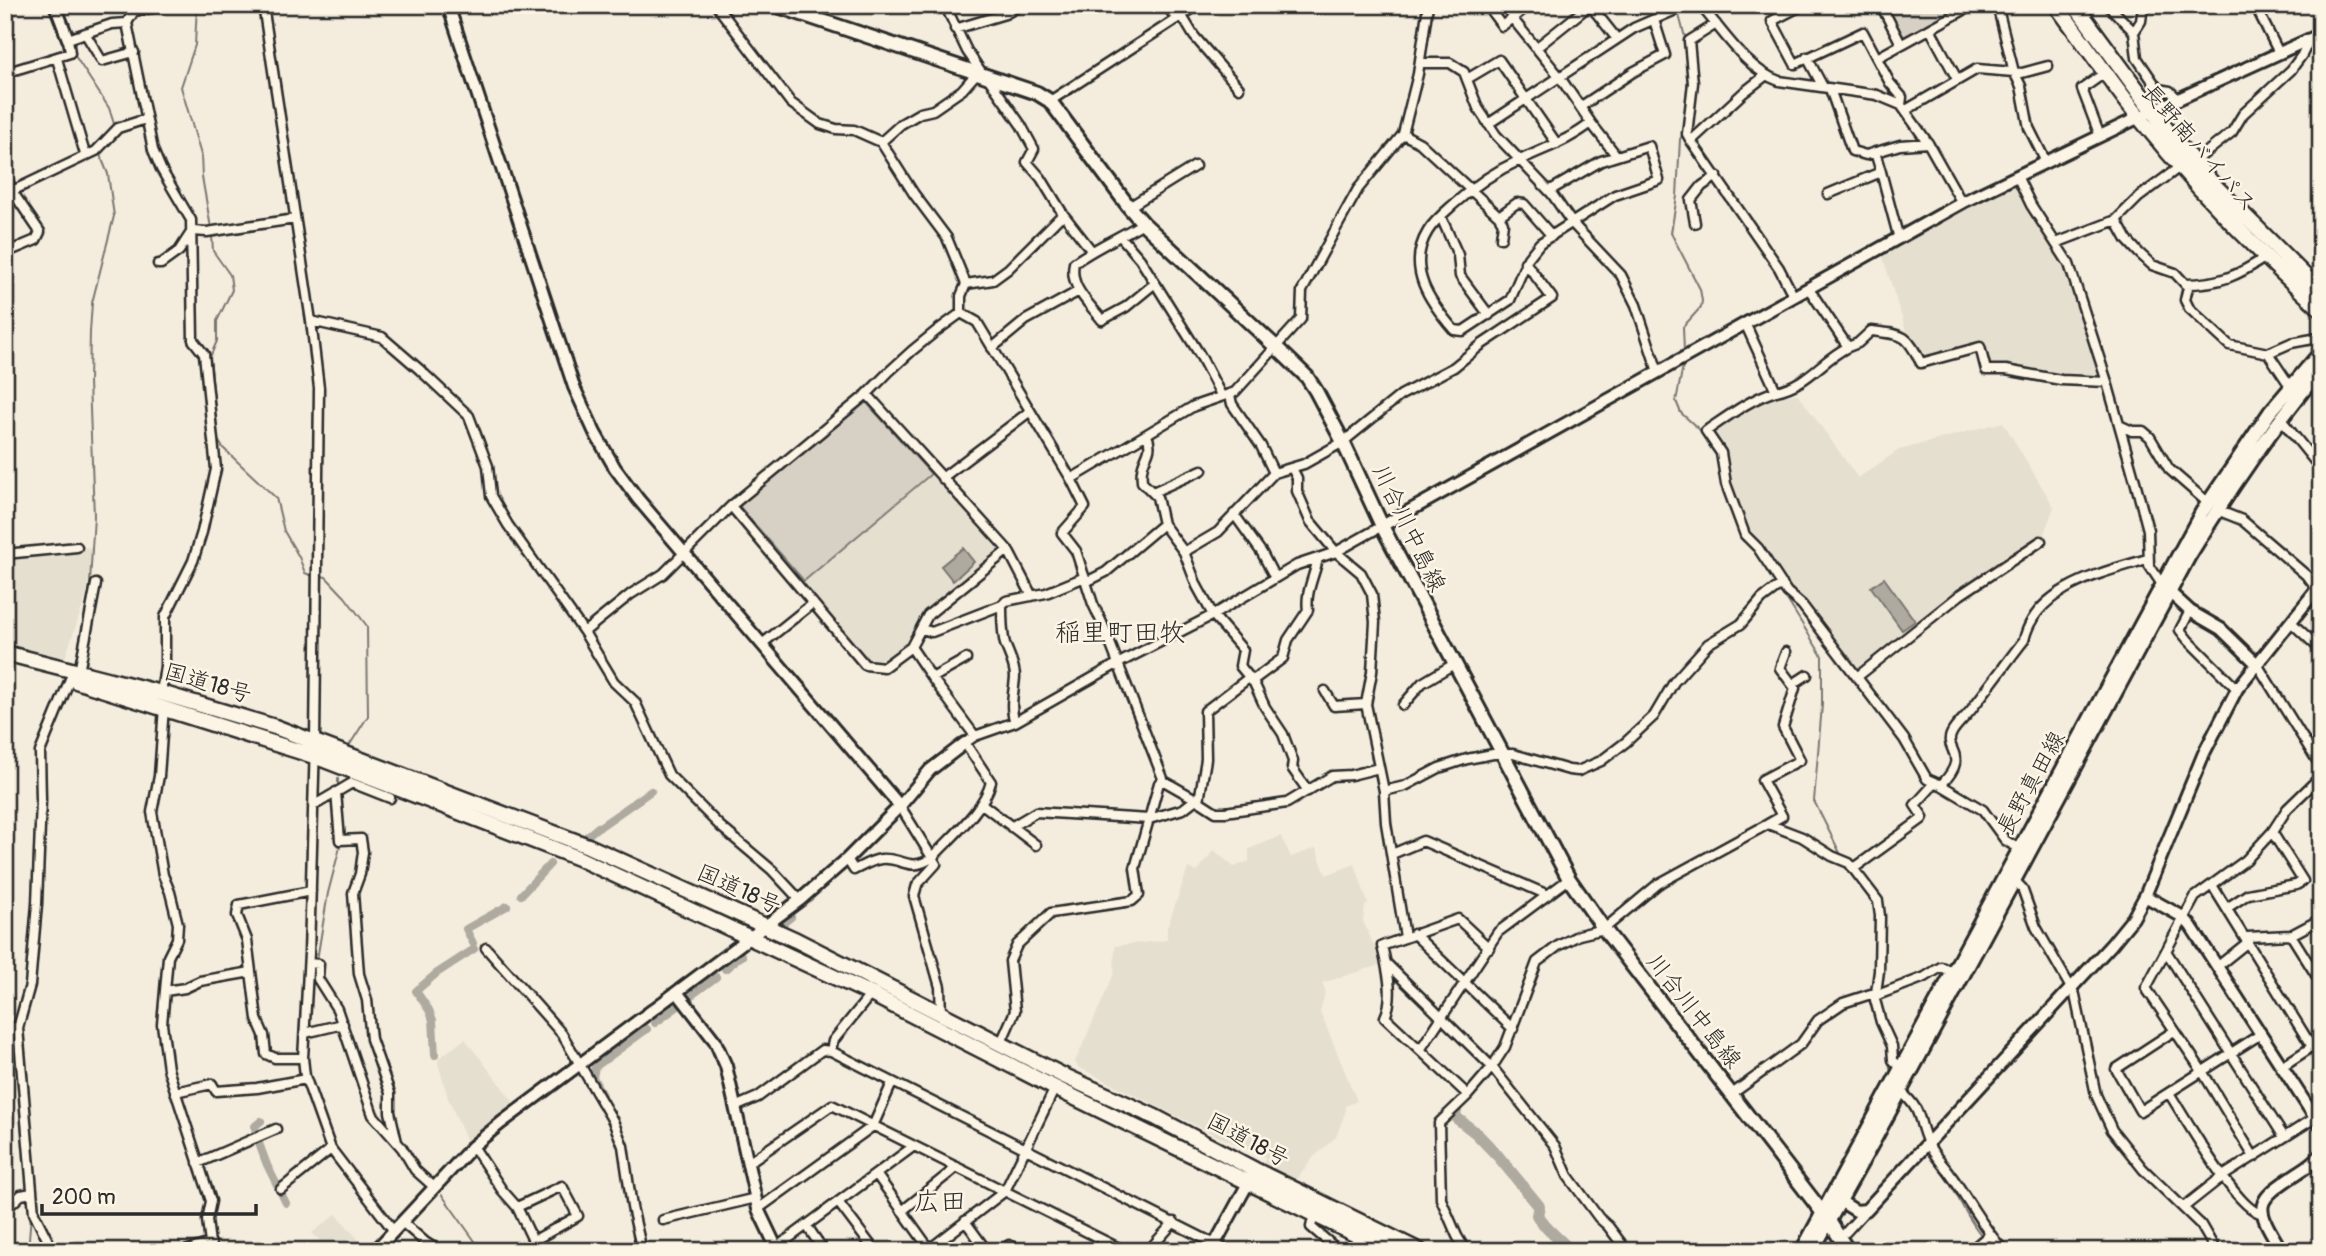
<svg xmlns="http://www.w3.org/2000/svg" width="2326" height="1256" font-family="Pangolin,'Klee One',sans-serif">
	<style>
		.built { fill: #e5dfd0 }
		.green { fill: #d6d1c4; stroke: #807e78; stroke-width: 2 }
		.water { fill: #afaaa0; stroke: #7a7771; stroke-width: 2 }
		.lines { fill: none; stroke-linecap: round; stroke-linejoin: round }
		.stream { stroke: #7a7771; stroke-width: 2 }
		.canal { stroke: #afaaa0; stroke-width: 8 }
		.river { stroke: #afaaa0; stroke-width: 12 }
		.minor-casing { stroke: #2b2b2b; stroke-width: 13 }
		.tertiary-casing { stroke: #2b2b2b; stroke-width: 16 }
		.secondary-casing { stroke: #2b2b2b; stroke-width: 18 }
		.primary-casing { stroke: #2b2b2b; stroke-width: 18 }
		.trunk-casing { stroke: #2b2b2b; stroke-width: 19 }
		.minor { stroke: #fcf5e5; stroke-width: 8 }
		.tertiary { stroke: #fcf5e5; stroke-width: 10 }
		.secondary { stroke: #fcf5e5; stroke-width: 12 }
		.primary { stroke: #fcf5e5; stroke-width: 12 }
		.trunk { stroke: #fcf5e5; stroke-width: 14 }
		.labels { text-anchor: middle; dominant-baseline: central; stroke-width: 5; stroke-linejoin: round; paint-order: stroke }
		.street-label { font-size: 23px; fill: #2b2b2b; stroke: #fcf5e5 }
		.quarter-label { font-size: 26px; fill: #2b2b2b; stroke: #fcf5e5 }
	</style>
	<rect width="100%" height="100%" fill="#f4edde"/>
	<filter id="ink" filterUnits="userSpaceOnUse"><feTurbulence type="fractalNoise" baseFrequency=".0143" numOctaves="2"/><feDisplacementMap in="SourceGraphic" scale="14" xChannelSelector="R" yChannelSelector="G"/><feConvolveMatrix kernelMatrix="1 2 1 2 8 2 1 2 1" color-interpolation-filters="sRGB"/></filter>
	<g filter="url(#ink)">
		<!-- built -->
		<path class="built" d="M2016 182 2060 256 2102 376 2061 377 2005 364 1991 366 1981 343 1924 358 1918 345 1907 334 1882 255Z
			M1798 394 1858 478 1899 450 2003 422 2054 507 2043 536 1990 571 1858 672 1787 586 1767 554 1749 534 1740 518 1712 433 1766 397Z
			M867 399 1003 549 924 613 908 645 881 663H868L736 507Z
			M92 547 87 593 65 658 5 643V556Z
			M1281 836 1291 857 1316 848 1326 875 1355 864 1368 904 1365 906 1363 921 1375 948 1379 963 1377 966 1322 983 1325 989 1324 998 1320 1011 1357 1101 1345 1106 1346 1110 1336 1137 1314 1157 1295 1181 1262 1165 1266 1158 1249 1148 1221 1138 1078 1067 1075 1062 1114 974 1115 946 1167 940V928L1188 868 1197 872 1214 850 1234 867 1249 861V849Z
			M465 1039 516 1105 467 1142 448 1098 438 1063 439 1058Z
			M336 1214 366 1248 363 1251H330L312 1233Z"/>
		<!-- green -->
		<path class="green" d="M1883 5H1968L1904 40 1901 39Z
			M866 402 931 474 804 581 739 506Z"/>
		<!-- water -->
		<path class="water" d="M963 548 974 562 953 581 941 566Z
			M1884 578 1915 621 1902 630 1871 587Z"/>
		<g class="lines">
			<!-- stream -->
			<path class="stream" d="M197 5 195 45 181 87 201 155 202 177 211 228
				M1679 15 1686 41
				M1426 54 1432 5
				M75 56 109 108 115 127
				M1685 121 1688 71
				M1407 132 1421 80
				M1683 134 1680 139 1677 196 1671 233 1700 289 1702 301 1701 307 1683 327 1684 351
				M1382 165 1406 138
				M212 236 213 251 230 275 232 290 217 321V341L210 357 218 440 223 448 276 498 284 531 299 557 305 573 313 576
				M1304 321 1305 303
				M1683 366 1676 401 1681 413 1701 431
				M1713 448 1718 458
				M1723 488 1742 540 1749 544
				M1753 549 1777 584
				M321 576 326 577 345 597 367 626 368 716 349 746
				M1781 590 1822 656V705L1814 801 1842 857
				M89 599 94 516 89 382 90 332 92 303 114 216 108 174 99 152
				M338 788V778
				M1857 880 1874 903
				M1875 958 1876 915
				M317 960 328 893 341 843
				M25 990 28 961
				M1889 1061 1890 1069
				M2317 1130 2321 1137
				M1937 1164C1955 1186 1963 1214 1982 1236
				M442 1195 482 1251
				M2257 1219V1217
				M1986 1240 1995 1251
				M2267 1241 2269 1243
				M2273 1249 2274 1251
				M28 1251 31 1214"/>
			<!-- canal -->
			<path class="canal" d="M601 826 651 791
				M586 837 598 827
				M521 895 550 864
				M782 924 791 917
				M473 943 466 929 507 906
				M739 958 742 956
				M725 969 734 962
				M692 995 716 977
				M655 1023 677 1007
				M435 1055 433 1020 429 1010 416 991 437 973 474 949
				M602 1095 593 1077 595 1067 647 1029
				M256 1134 255 1126 261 1121
				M257 1138 267 1165
				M268 1167 277 1185
				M282 1195 286 1203"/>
			<!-- river -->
			<path class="river" d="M1456 1111 1454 1116 1476 1133 1498 1156 1539 1206 1537 1215C1544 1229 1560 1238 1570 1251"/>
			<defs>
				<path id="minor" d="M263 5 311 321 319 388 315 741 309 953 303 1058 305 1076 331 1149 394 1231
					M716 5 791 103 820 124 836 129 854 130 881 142 914 194 947 238 966 284 961 296V313
					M945 5 967 51 984 76
					M1166 5 1177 19
					M1490 5 1491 11 1502 26 1529 5
					M1590 5 1617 39
					M1700 5C1723 31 1746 69 1779 81L1877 95 1901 105 1928 143 1962 203
					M1803 5 1772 21 1795 64 1863 32 1890 83 1902 97 1901 105
					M1881 5 1901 44
					M1997 5 2014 72 2022 73 2048 66
					M2108 5 2134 32 2137 58 2158 89 2170 91 2179 100
					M2255 5 2279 53
					M5 6 6 5
					M1596 13 1607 5
					M1182 16 1194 36 1239 88
					M1512 18 1559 76 1591 123 1616 155
					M955 29 1005 14 1021 5
					M1930 29 1957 79
					M2134 32 2141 21 2143 5
					M85 33 102 61 134 52
					M1536 48 1590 5
					M1807 57 1823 87
					M1877 58 1973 5
					M57 59 85 154
					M1420 63H1450L1464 72 1478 108 1496 135 1552 194 1572 223 1621 275 1636 305 1658 372
					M5 73 70 53 68 39 112 24 127 23
					M1765 76 1743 93 1691 141 1779 268 1794 297
					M988 78 1021 125 1034 149 1027 162 1041 178 1063 214 1091 250
					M1467 79 1499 60 1557 144
					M1830 89 1852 151 1866 155 1900 145 1928 143
					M1050 101 1198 5
					M1580 107 1633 72 1665 55 1654 20
					M1906 110 1977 69 2014 72 2021 86 2029 128 2046 162
					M1488 124 1634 28 1687 5
					M1403 134 1420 143 1499 216 1503 223 1501 238
					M2100 136 2082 89 2106 72
					M1691 141 1687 134 1693 83 1689 41 1716 24
					M881 142 901 124 920 113 933 110 962 90 976 74
					M2194 162 2232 132 2243 114 2291 70 2302 55 2309 40
					M1881 172 1899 239
					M5 173 12 191
					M2017 176 2031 205 2069 264 2107 382 2135 481 2148 530 2149 565 2161 583
					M1549 191 1601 161 1649 146 1659 180 1615 195 1540 243 1528 258 1510 300 1463 331 1454 330C1430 302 1405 268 1428 231 1434 221 1445 212 1454 204 1474 186 1495 171 1520 160 1545 148 1570 140 1591 123
					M1828 194 1881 172 1875 152
					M1129 207 1195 166
					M1499 216 1517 203 1524 204 1552 236
					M1441 217 1458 255 1460 276 1489 315
					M2116 220 2127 240 2139 253 2152 265 2175 273 2188 287 2185 300 2189 308 2229 345 2268 353 2291 343 2318 338 2321 341
					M1143 223C1120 237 1096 247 1074 263 1069 287 1088 302 1102 320L1126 307 1154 284
					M1695 223 1691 200 1702 186 1717 176
					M192 231 207 232 295 219
					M1121 237 1140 259 1200 355 1221 395
					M2056 243 2116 220 2139 197 2181 166
					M5 253 36 240 40 232 12 191 96 151 118 128 146 119
					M158 264H161L179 251 192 231
					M966 284 993 280 1008 269 1063 214
					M2185 284C2220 284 2237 276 2266 257
					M1809 289 1848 347 1858 343 1871 331C1904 335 1906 333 1921 363L1980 347 1986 370H2006L2061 380 2107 382
					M311 321 382 337 419 369 469 416 488 466 491 496 508 525 584 632 614 682 635 702 669 775 721 827 772 870 800 900
					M1745 323 1776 391C1750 399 1728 416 1706 431L1721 453 1726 484 1745 535 1758 548 1787 592 1802 605 1904 739 1927 779 1941 785 1983 810 2005 840 2019 849
					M992 348 1026 320 1079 291
					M2268 353 2290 386
					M1776 391C1809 384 1820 361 1848 347
					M867 394C896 363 926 337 961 313L977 322 1071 479 1085 507 1062 533 1076 551 1093 604 1103 625 1164 781 1199 801 1206 759 1205 711 1250 677
					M2280 418 2321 469
					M2121 426 2132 431H2143L2150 437 2169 469 2208 503
					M1292 468 1297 478V491L1310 521 1336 552 1361 573 1372 594 1375 622 1372 672 1366 704 1384 791 1386 823 1405 937
					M1274 473 1304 464 1343 442 1401 395 1454 367 1481 345 1552 298 1525 262
					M942 478 1029 412
					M1071 479 1194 406 1235 392 1301 319 1302 291 1333 234 1358 189 1403 134 1418 74 1428 5
					M1153 492 1202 470
					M2217 510 2242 520 2306 575 2317 589
					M1234 514 1262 553 1275 578
					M1163 524 1184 552 1197 586 1213 615 1243 650 1240 666 1254 683 1265 707 1283 734 1293 761 1292 768 1308 791
					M1008 550 1032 596
					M1184 552 1218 532 1274 473 1261 446 1232 404 1230 395
					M5 554 77 547
					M1086 582 1106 572 1163 524 1157 497 1142 482C1142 478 1141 474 1142 470 1144 455 1154 452 1147 435
					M2190 611 2180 630 2188 640 2237 689
					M2291 622 2321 650
					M922 629 932 632 1002 605
					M584 632 631 594 663 574 731 506 867 394 1008 550 928 615 911 647 884 667 865 665 731 506
					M762 644 813 603
					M911 647 932 678 966 659
					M2257 664 2321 767
					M79 672 96 584
					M1857 677 1960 595 2041 541
					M932 678 975 736
					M1252 681 1283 658 1288 640 1308 610C1305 592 1315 575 1318 558
					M1793 684 1807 675
					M1325 691 1334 706 1366 704
					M161 693 165 666V617L193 561 202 532 216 469 204 354 193 340 191 220 161 169 153 150 127 23 134 11 170 5
					M1403 705 1422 683 1454 664
					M164 707 159 776 152 812 163 875 170 892 178 924 177 939 168 957 162 1024 168 1069 211 1201 207 1220 211 1251
					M1015 722C1009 707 1014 692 1015 677 1015 665 1009 655 1005 644 1002 632 1002 618 1002 605L1006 601 1046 593 1085 577
					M1941 785C1973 752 1940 751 1953 731 1958 723 1968 715 1974 706 1991 684 2007 662 2024 640 2036 587 2102 573 2147 559
					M1384 791 1405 786 1439 768 1467 759 1493 754H1513L1569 770 1578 771 1601 761 1626 742 1654 716 1674 682 1708 644 1741 624 1762 599 1782 584
					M336 792 340 840 361 839 363 852 360 874 353 893 359 974 367 1000 371 1039 390 1093V1112L397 1142
					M1199 801 1216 812H1225L1287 803 1332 776 1351 775 1379 768
					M982 804 1036 845
					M313 806 352 783 390 798
					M900 806 936 864 917 885 914 896 940 987 941 1015
					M1768 824 1782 816 1762 780 1800 760 1783 727 1795 688 1780 668 1786 652
					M1011 827 1036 812 1149 819 1159 783 1164 781
					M2272 832 2287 809 2321 776
					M1392 854 1423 841 1548 895
					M847 859 854 870C862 866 872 860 881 859 903 857 909 873 932 858 951 837 984 810 991 782L965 743 975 736 1015 722 1117 664 1213 615 1297 565 1336 552 1382 526
					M1853 869 1922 819 1923 817 1915 805 1935 783
					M2014 880 2022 888 2036 927 2075 995 2096 1095 2112 1130 2143 1169 2201 1225 2216 1251
					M2212 885 2312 1047
					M2227 908 2248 894 2296 885 2303 881 2272 832 2246 860 2195 897 2146 988 2202 1071 2254 1157
					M1414 934 1513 1029
					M2291 935 2321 983
					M2246 937 2291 935 2321 919
					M486 948 562 1034 613 1121 623 1146 632 1207 642 1251
					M1489 948 1458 919 1382 946C1387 968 1395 996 1385 1017L1468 1095 1492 1067 1505 1047 1537 962 1558 946 1579 935 1604 929 1658 884 1768 824 1802 837 1832 856 1849 863 1878 901 1880 916 1879 971 1875 1000 1881 1022 1892 1046 1893 1060 1901 1068
					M2166 951 2284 1137
					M309 963 319 964 318 979 337 1009 373 1115 402 1148 415 1170 434 1187
					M1386 963 1492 1067 1555 1146 1568 1176 1599 1218 1608 1226 1627 1251
					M2218 966 2248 942
					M165 991 185 988 200 981 251 972
					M1875 996 1925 977 1941 967 1953 972
					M5 1026 18 1028
					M2174 1031 2116 1069 2140 1111 2261 1034
					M305 1033 343 1024
					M1000 1045 1015 1011 1010 961 1017 945 1051 913 1132 901 1139 895 1135 868 1149 819 1183 809 1196 799
					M1420 1050 1498 932 1569 879
					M831 1051 833 1041 871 994
					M303 1058H275L266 1054 264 1035 257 1019 247 940 237 915 239 905 311 891
					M2281 1067 2321 1041
					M1900 1091C1924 1111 1917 1120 1928 1143 1933 1155 1943 1164 1950 1174 1969 1200 1982 1227 2004 1251
					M175 1092 212 1084 216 1091 257 1088 306 1079
					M2169 1093C2184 1116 2238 1212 2261 1213
					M1732 1094 1801 1044 1818 1020 1843 1003 1877 992
					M735 1107 758 1097 822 1050 831 1051 1229 1251
					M473 1146 502 1190 517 1207 538 1251
					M198 1163 276 1129
					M748 1163 832 1105 1125 1251
					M876 1174 931 1251
					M281 1189 331 1149
					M838 1202 875 1251
					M517 1207 562 1186 578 1216 533 1241
					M2184 1207 2223 1176 2321 1114
					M758 1209 873 1126 892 1083
					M5 1210 21 1195 32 1193
					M902 1211 957 1167
					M1314 1214 1311 1227 1339 1251
					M663 1220 756 1198
					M965 1221 987 1251
					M402 1222 425 1242 439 1251
					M807 1226 824 1251
					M1846 1232 1866 1210
					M777 1247 914 1146
					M53 1251 34 1213 18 1028 30 985 37 904 41 800 40 752 70 679
					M185 1251 211 1243
					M927 1251 1005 1191 1055 1088
					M1001 1251 1009 1245 1023 1251
					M1148 1251 1174 1222
					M1466 1251 1457 1236 1441 1199 1439 1123 1468 1095
					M1970 1251 1989 1235"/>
				<path id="tertiary" d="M55 5 68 39
					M448 5 574 387 595 433 615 468 638 499 900 806
					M1382 526 1965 201 2152 111 2321 34
					M2165 588 2190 611 2221 629 2257 664
					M2145 896 2183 917 2191 926 2321 1127
					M677 992 715 1041 726 1066 758 1209 778 1251
					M1840 1201 1856 1211 1866 1210 2111 945 2133 918 2145 896 2204 753 2237 689 2321 584
					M375 1251 473 1146 501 1123 800 900 847 859 900 806 930 770 965 743
					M1211 1251 1252 1176
					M2282 1251C2253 1204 2254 1202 2299 1172 2307 1167 2315 1162 2321 1154"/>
				<path id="secondary" d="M775 5 1037 93 1050 101 1129 207 1143 223 1276 347 1307 377 1316 391 1343 442 1382 526 1569 879 1604 929 1829 1221 1848 1251"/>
				<path id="primary" d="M1802 1251 2202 512 2270 412 2321 352
					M1812 1251 1874 1140 2189 556C2229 490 2271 428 2321 369"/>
				<path id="trunk" d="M2056 5C2084 42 2110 81 2139 117 2194 186 2256 250 2321 309
					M2075 5 2175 141 2213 184 2321 292
					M5 653 161 693 275 727 588 846 796 940 1062 1075 1155 1117 1255 1170 1420 1251
					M76 681 314 756 578 858 871 994 1055 1088 1389 1251"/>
			</defs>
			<!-- minor casing -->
			<use href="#minor" class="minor-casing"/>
			<!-- tertiary casing -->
			<use href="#tertiary" class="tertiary-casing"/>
			<!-- secondary casing -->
			<use href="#secondary" class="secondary-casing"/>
			<!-- primary casing -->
			<use href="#primary" class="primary-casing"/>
			<!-- trunk casing -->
			<use href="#trunk" class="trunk-casing"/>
			<!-- minor -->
			<use href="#minor" class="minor"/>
			<!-- tertiary -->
			<use href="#tertiary" class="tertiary"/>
			<!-- secondary -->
			<use href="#secondary" class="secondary"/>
			<!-- primary -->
			<use href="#primary" class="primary"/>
			<!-- trunk -->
			<use href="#trunk" class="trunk"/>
		</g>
	</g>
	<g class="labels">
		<!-- street labels -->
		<g class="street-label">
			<text transform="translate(2199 148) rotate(49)">長野南バイパス</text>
			<text transform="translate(1409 528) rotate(64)">川合川中島線</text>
			<text transform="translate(208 683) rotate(16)">国道18号</text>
			<text transform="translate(2031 783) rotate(-61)">長野真田線</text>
			<text transform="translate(739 889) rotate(24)">国道18号</text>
			<text transform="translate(1694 1011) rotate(52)">川合川中島線</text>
			<text transform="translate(1248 1140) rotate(28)">国道18号</text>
		</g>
		<!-- quarter labels -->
		<g class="quarter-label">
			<text x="1120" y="633">稲里町田牧</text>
			<text x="940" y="1202">広田</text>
		</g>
	</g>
	<!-- margin -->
	<rect width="2326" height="1256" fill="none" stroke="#fcf5e5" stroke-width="28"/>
	<rect x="14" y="14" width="2298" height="1228" fill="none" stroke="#2b2b2b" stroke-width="2.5" filter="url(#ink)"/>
	<!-- scale -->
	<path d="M42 1204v10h214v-10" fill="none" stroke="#2b2b2b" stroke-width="3.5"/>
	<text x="52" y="1204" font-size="21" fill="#2b2b2b" stroke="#fcf5e5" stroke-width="5" paint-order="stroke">200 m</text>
</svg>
